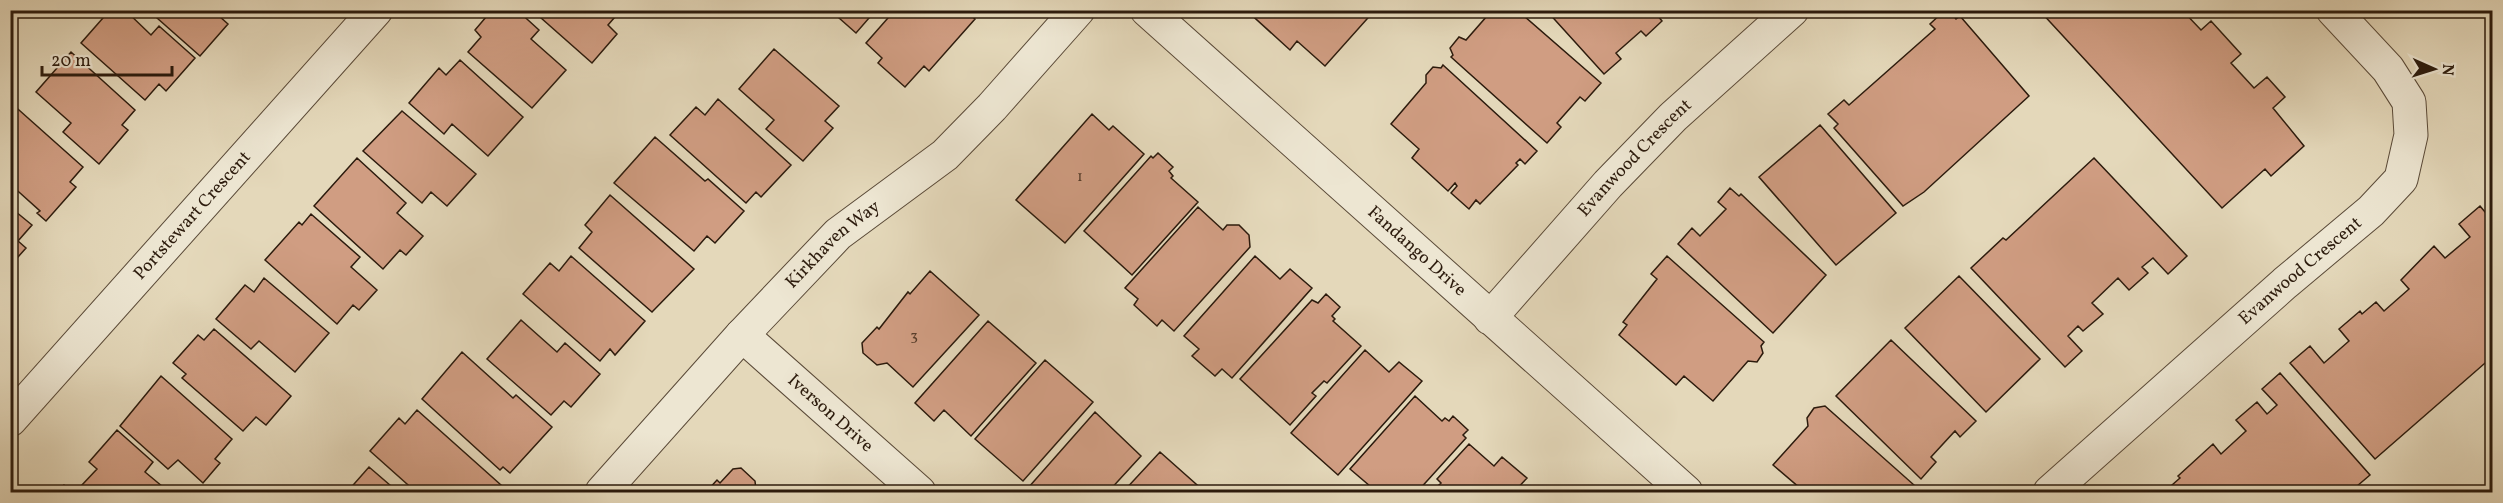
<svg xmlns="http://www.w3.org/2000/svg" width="2503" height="503" font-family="Vollkorn,serif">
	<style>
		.building { fill: #d09d82; stroke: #2c1b0d; stroke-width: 1.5 }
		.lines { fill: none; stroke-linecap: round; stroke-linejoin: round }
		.minor-casing { stroke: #5a4a38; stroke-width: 35 }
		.minor { stroke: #ede6d2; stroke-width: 33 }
		.labels { text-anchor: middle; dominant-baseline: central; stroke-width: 4.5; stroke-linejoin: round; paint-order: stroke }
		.number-label { font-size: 15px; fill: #553c2a }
		.street-label { font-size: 18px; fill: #2c1b0d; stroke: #ede6d2 }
	</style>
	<rect width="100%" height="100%" fill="#e4d8ba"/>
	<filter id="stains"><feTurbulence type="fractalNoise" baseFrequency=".00333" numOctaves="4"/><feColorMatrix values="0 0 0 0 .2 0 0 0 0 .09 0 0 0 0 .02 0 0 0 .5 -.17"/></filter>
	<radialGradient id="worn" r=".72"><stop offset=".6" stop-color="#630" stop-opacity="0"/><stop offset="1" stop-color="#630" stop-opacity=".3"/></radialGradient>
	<!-- building -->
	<path class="building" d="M110 10H125L151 35 159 26 195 58 166 91 159 84 145 100 81 43Z
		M148 10H221L218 15 228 24 200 56Z
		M492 10H517L539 30 531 39 566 70 532 108 468 52 481 37 475 30Z
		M532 10H621L608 25 617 34 592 63Z
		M830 10H876L856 33Z
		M895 10H965L975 19 929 71 924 66 905 87 878 63 882 58 866 43Z
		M1246 10H1375L1325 66 1297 41 1290 50Z
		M1485 10H1517L1601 83 1585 101 1580 97 1557 123 1561 127 1547 143 1451 57 1453 55 1450 48 1459 37 1466 40 1487 16Z
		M1546 10H1653L1662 21 1646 36 1641 31 1616 53 1621 59 1604 74Z
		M1945 10H1949L1956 19 1960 16 2029 96 1924 192 1903 206 1834 128 1838 124 1828 114 1844 100 1849 105 1935 29 1930 24Z
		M2039 10H2182L2201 30 2211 21 2241 54 2231 63 2254 88 2267 77 2285 97 2273 108 2304 146 2271 176 2265 169 2222 208Z
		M774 49 839 106 825 121 833 128 803 161 766 129 774 120 739 89Z
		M71 52 135 110 122 125 128 130 99 164 63 132 71 123 36 92Z
		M460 60 523 117 488 156 452 124 444 134 409 103 439 68 446 75Z
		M1443 65 1537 151 1525 164 1520 159 1516 163 1518 165 1480 204 1476 200 1469 209 1451 193 1457 186 1455 183 1448 191 1412 158 1419 149 1391 124 1426 83V75L1433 67 1441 68Z
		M718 99 791 165 761 197 756 192 746 203 670 135 696 107 705 115Z
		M10 102 83 167 70 182 76 187 46 221 37 213 40 211 10 184Z
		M402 111 476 174 447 206 431 192 422 203 363 151Z
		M1092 114 1109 130 1113 126 1144 154 1065 243 1016 200Z
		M1820 125 1896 213 1836 265 1759 177Z
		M655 137 705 181 708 179 744 211 715 243 707 236 694 251 614 183Z
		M1158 153 1173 167 1169 171 1173 176 1171 178 1198 202 1132 275 1084 231 1151 156 1153 158Z
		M357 158 406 203 397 213 423 236 406 255 400 250 383 269 314 206Z
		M2094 158 2187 256 2168 274 2153 258 2142 267 2148 273 2129 290 2118 278 2092 303 2103 314 2083 331 2078 326 2068 336 2082 351 2065 367 1971 268 2003 238 2006 240Z
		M1730 188 1739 196 1741 194 1826 275 1773 333 1678 244 1692 228 1700 236 1726 209 1718 202Z
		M610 195 694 269 652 312 579 248 592 232 585 225Z
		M2480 206 2490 218 2492 216V357L2375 459 2290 363 2310 346 2324 363 2349 341 2339 329 2360 311 2362 314 2376 302 2384 311 2409 289 2401 280 2434 246 2445 258 2470 237 2459 224Z
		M10 207 32 225 18 241 26 248 10 266Z
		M1198 207 1223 230 1227 225H1239L1249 235 1250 247 1174 331 1162 320 1157 326 1134 305 1138 299 1125 288Z
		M311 214 360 257 351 267 377 290 359 310 353 305 337 324 265 260 299 222 302 225Z
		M571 256 645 321 615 355 610 349 600 361 523 294 550 263 559 271Z
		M1255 256 1280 279 1290 269 1312 288 1232 378 1222 369 1215 376 1192 356 1199 349 1184 336Z
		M1667 256 1764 342 1761 346 1763 353 1757 362 1748 361 1713 401 1684 376 1676 385 1619 335 1627 325 1623 322 1657 279 1651 274Z
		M930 271 979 315 913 387 887 363 877 365 863 353 862 343 877 327 879 329 908 292 910 294Z
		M1959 276 2040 359 1986 412 1905 328Z
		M264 278 329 333 295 372 259 341 251 349 216 319 245 285 254 292Z
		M1326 294 1340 307 1332 316 1335 319 1333 321 1361 346 1327 383 1324 381 1312 393 1316 396 1290 425 1240 379 1312 300 1318 303Z
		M521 320 557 352 565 343 600 374 571 407 564 401 551 415 487 359Z
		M988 321 1036 363 971 436 944 410 934 421 915 403Z
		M214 329 291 396 266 425 256 417 243 431 182 378 186 374 173 363 198 335 204 340Z
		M1891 340 1976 421 1960 437 1955 431 1931 457 1936 462 1921 479 1836 396Z
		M1365 350 1389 372 1399 362 1422 381 1338 475 1291 433Z
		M462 352 513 398 516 395 552 427 510 473 503 467 500 470 422 399Z
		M1045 360 1093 402 1023 481 975 439Z
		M2280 373 2370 475 2350 492H2164L2180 478 2178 476 2213 444 2221 454 2246 431 2236 420 2257 402 2267 414 2277 405 2262 389Z
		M161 376 232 439 215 459 220 463 203 483 178 460 168 469 120 426Z
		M1415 396 1442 421 1445 418 1449 421 1453 416 1468 430 1463 435 1466 438 1417 492H1377L1350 469Z
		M1825 406 1914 485 1911 489 1914 492H1799L1801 489 1773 465 1808 426 1807 418 1814 408Z
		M417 410 501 485 494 492H416L370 451 399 418 405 424Z
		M1095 412 1141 456 1108 492H1032L1028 488Z
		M117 430 153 462 145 472 169 492H91L82 485 97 469 89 462Z
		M1469 444 1494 466 1502 457 1527 478 1514 492H1432L1441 483 1437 479Z
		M1160 452 1205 492H1123Z
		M369 467 398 492H347Z
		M741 468 755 481 756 490 754 492H706L717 480 720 483 733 469Z
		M64 485 73 492H57Z"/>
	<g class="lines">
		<defs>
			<g id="minor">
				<path id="s1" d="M1147 10 1686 492"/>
				<path id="s2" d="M1490 318 1608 184 1673 117 1792 10"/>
				<path id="s3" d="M742 335 919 492"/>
				<path id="s4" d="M10 420 376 10"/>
				<path id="s5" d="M602 492 742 335 838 234 945 155 992 107 1078 10"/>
				<path id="s6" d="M2050 492 2285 283 2371 211 2401 179 2411 135 2409 102 2388 69 2333 10"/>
			</g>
		</defs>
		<!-- minor casing -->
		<use href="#minor" class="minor-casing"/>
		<!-- minor -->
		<use href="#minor" class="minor"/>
	</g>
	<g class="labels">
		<!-- number labels -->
		<g class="number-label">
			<text x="1080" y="177">1</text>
			<text x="914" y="336">3</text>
		</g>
		<!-- street labels -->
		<g class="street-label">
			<text stroke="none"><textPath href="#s2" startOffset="216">Evanwood Crescent</textPath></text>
			<text stroke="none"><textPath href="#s4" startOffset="274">Portstewart Crescent</textPath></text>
			<text stroke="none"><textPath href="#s5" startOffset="339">Kirkhaven Way</textPath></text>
			<text stroke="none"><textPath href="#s1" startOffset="362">Fandango Drive</textPath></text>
			<text stroke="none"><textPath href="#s6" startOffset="334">Evanwood Crescent</textPath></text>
			<text stroke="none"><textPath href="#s3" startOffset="118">Iverson Drive</textPath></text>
		</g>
	</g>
	<!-- margin -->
	<rect width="2503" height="503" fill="none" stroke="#e4d8ba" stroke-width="36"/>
	<rect x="12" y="12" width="2479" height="479" fill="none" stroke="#2c1b0d" stroke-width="3"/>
	<rect x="18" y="18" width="2467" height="467" fill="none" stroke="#2c1b0d" stroke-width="1.5"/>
	<!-- north arrow -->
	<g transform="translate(2434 69) rotate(93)" stroke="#ede6d2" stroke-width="4.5" paint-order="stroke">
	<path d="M0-4.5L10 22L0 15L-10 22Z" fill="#2c1b0d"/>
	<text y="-9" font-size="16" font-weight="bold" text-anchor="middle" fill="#2c1b0d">N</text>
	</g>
	<!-- scale -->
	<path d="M42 66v9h130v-9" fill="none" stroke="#2c1b0d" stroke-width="3"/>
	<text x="51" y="66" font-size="18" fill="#2c1b0d" stroke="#ede6d2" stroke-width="4.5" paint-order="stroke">20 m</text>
	<rect width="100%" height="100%" filter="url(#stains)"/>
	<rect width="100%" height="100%" fill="url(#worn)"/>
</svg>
